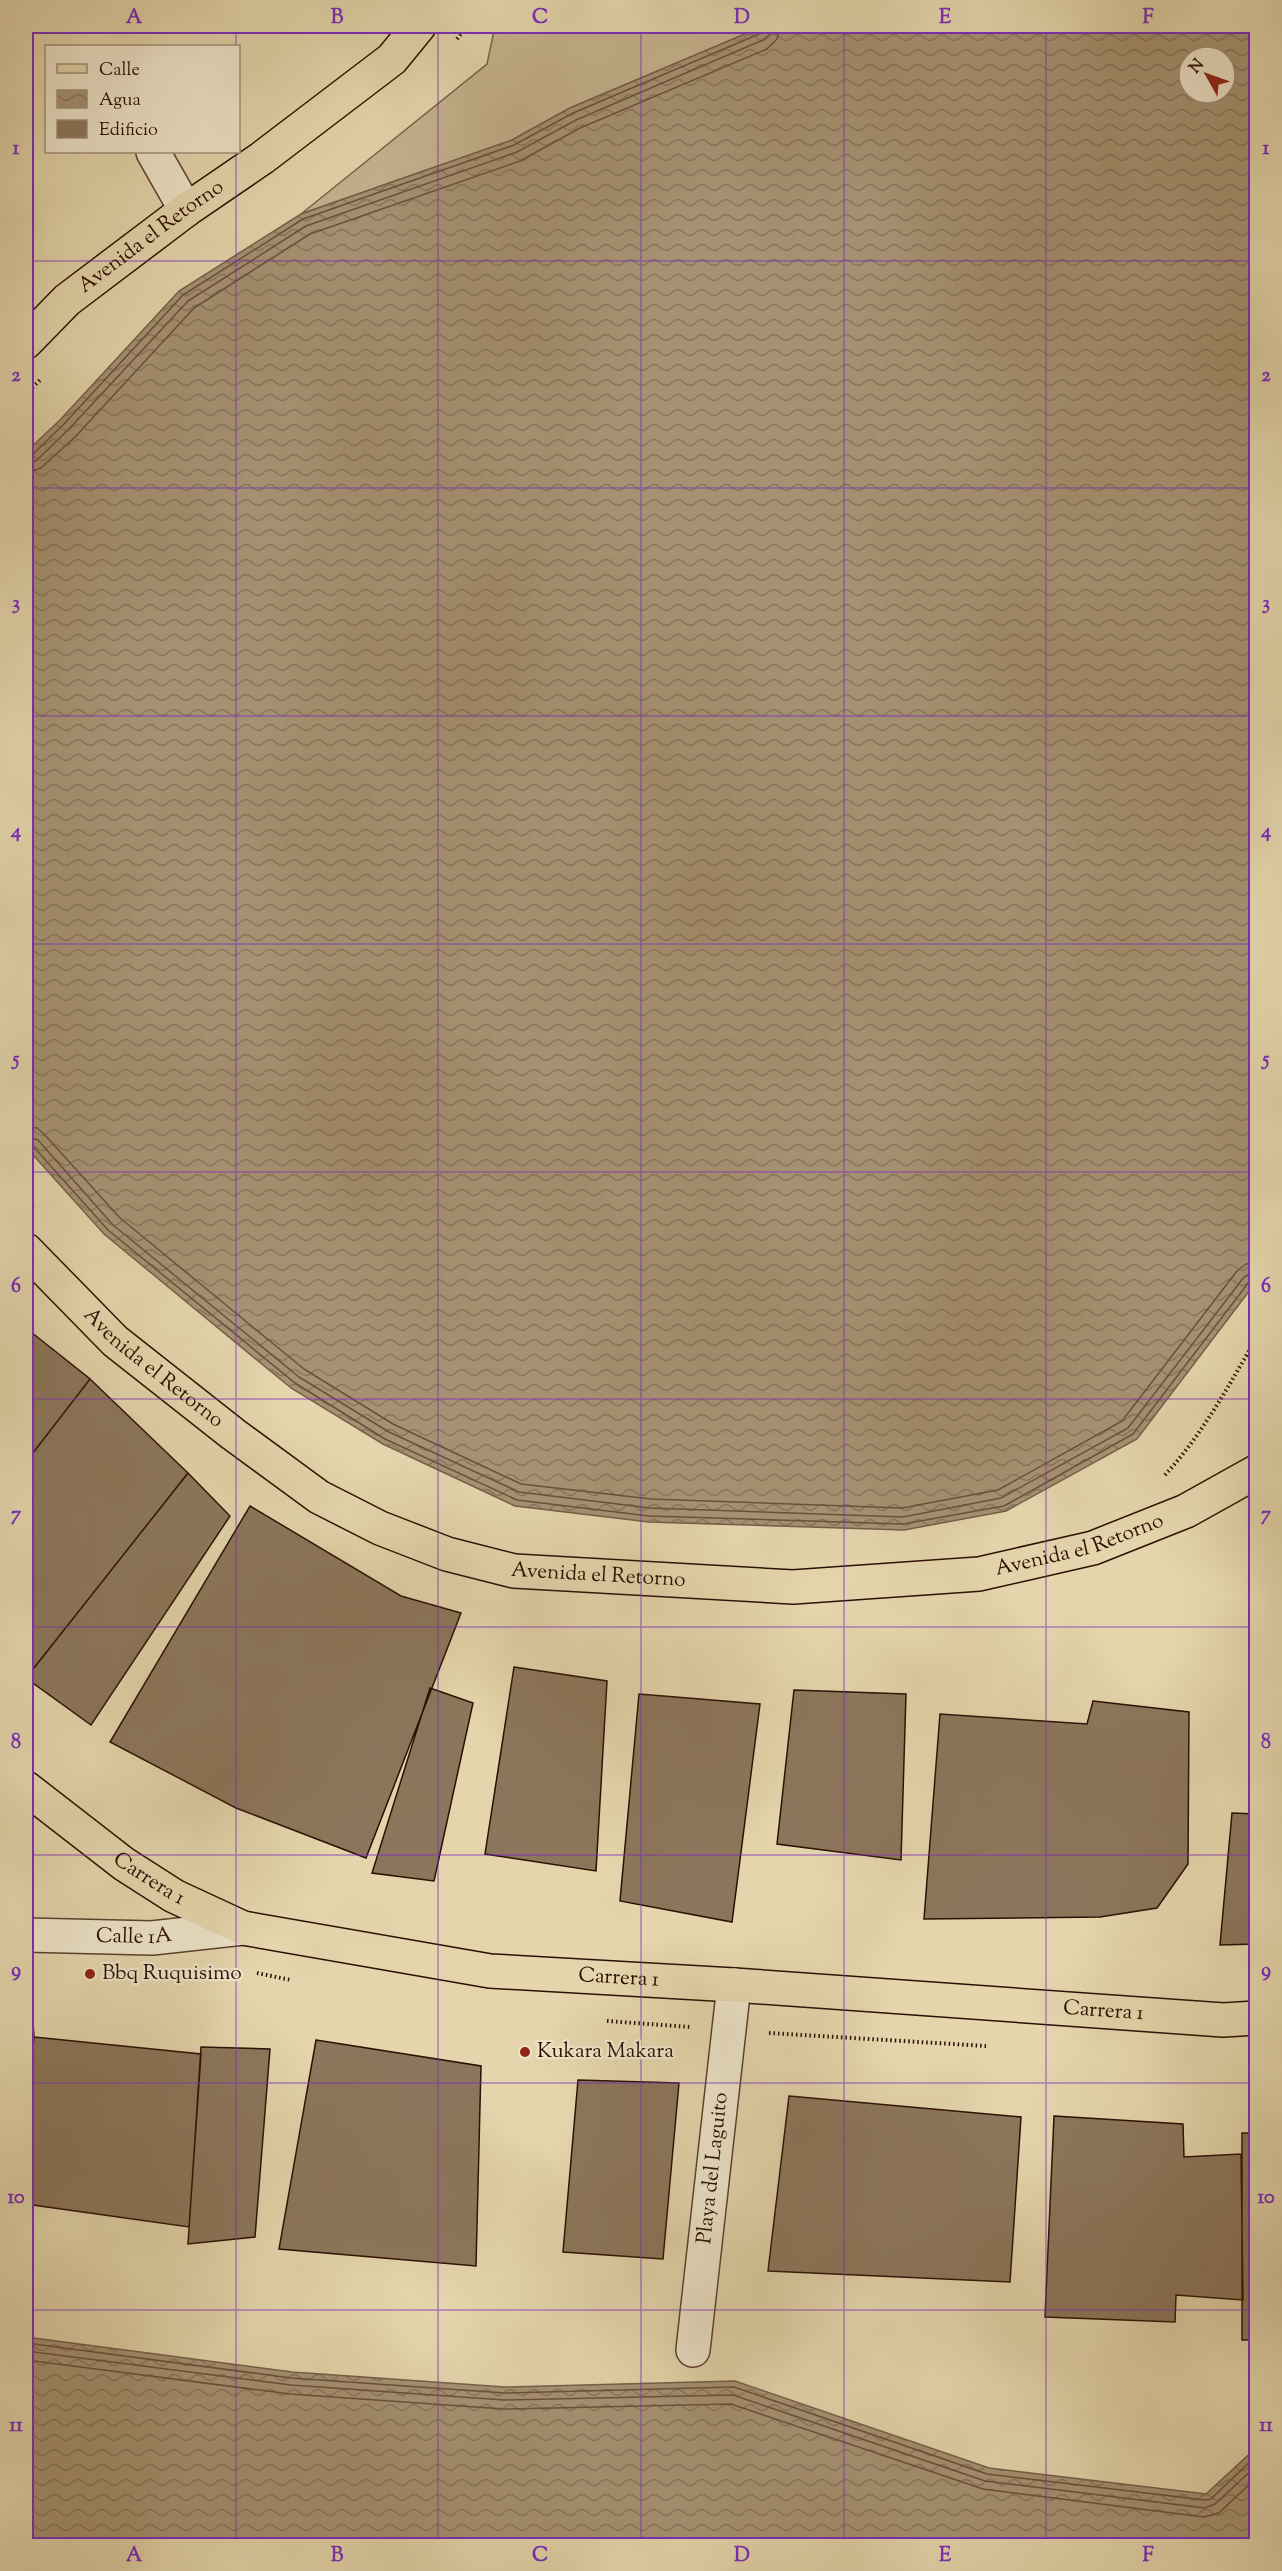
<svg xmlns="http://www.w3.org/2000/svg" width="1282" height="2571" font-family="'Sorts Mill Goudy',serif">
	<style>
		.grass { fill: #c5b38f; stroke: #79614a; stroke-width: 1.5 }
		.water { fill: url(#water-waves); stroke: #765e47; stroke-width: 1.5; fill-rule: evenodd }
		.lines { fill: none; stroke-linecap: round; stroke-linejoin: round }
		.shore { stroke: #6a503c; stroke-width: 1.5 }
		.building { fill: #8c765b; stroke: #2d0f04; stroke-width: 1.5 }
		.minor-casing { stroke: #5b402e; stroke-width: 36 }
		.major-casing { stroke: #2d0f04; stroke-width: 36 }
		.path { stroke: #2d0f04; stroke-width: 4; stroke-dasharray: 1.5 3; stroke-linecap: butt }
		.minor { stroke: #ede4c9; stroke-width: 33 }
		.major { stroke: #e4d5ac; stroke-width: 33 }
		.grid { fill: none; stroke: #7b2cbf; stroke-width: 1.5; stroke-opacity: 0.55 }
		.poi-dot { fill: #8f2418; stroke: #ede4c9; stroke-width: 2 }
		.labels { text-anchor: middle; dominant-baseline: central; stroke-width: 4.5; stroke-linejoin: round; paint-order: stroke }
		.street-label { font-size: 21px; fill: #2d0f04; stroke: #ede4c9 }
		.poi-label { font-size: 21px; fill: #2d0f04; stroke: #ede4c9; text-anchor: start }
		.neatline { fill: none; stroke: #7b2cbf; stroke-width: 2 }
		.grid-label { font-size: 20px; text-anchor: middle; font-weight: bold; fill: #7b2cbf }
	</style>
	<defs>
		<pattern id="water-waves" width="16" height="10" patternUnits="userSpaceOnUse" patternTransform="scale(1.5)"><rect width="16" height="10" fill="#a69273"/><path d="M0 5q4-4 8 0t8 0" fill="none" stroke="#88765c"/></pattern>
	</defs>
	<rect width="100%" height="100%" fill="#e4d5ac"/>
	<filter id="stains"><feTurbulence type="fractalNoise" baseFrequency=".00333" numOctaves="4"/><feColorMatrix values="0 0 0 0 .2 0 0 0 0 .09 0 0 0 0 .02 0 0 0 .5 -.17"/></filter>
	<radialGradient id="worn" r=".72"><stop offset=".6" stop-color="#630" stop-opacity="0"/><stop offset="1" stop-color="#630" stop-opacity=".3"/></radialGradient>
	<!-- grass -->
	<path class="grass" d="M495 26H764L570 108 512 140 301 214 487 64Z"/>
	<!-- water -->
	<path class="water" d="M764 26H1256V1282L1137 1439 1006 1511 904 1530 649 1522 515 1506 383 1444 291 1388 104 1234 26 1147V452L60 420 179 291 301 214 512 140 570 108ZM1189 57H1225V93H1189Z
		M26 2337 292 2372 505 2387 735 2381 989 2468 1206 2494 1256 2448V2545H26Z"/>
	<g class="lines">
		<!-- shore -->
		<path class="shore" d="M26 456 32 455 64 424 183 295 303 219 514 145 573 113 759 34 764 26
			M26 464 37 460 69 429 188 301 306 226 517 152 576 120 763 40 769 35 771 26
			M26 473 41 468 76 436 194 308 310 234 520 161 580 128 767 49 777 39 780 26
			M26 1127 37 1128 44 1134 120 1218 304 1369 393 1424 521 1484 651 1499 902 1508 998 1490 1122 1421 1237 1271 1246 1264 1256 1262
			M26 1136 38 1140 113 1225 299 1377 389 1432 519 1492 650 1508 903 1517 1001 1498 1128 1428 1244 1277 1256 1271
			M26 1143 32 1145 108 1230 295 1383 385 1439 517 1500 649 1516 903 1524 1004 1506 1133 1434 1249 1282 1256 1279
			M26 2343 291 2378 505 2393 734 2387 987 2474 1205 2500 1211 2499 1256 2456
			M26 2351 291 2385 504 2400 733 2395 985 2481 1205 2508 1215 2504 1256 2466
			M26 2360 290 2394 504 2409 731 2404 983 2489 1204 2517 1219 2513 1256 2478"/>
	</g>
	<!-- building -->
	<path class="building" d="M26 1328 90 1379 26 1462Z
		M90 1379 188 1473 26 1678V1462Z
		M188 1473 230 1516 91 1725 26 1678Z
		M250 1506 401 1596 461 1613 366 1858 236 1808 110 1742Z
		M514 1667 607 1681 596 1871 485 1854Z
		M430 1688 473 1703 434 1881 372 1873Z
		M794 1690 906 1694 901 1860 777 1844Z
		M639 1694 760 1704 732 1922 620 1901Z
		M1093 1701 1189 1712 1188 1864 1157 1908 1100 1917 924 1919 940 1714 1087 1724Z
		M1232 1813 1256 1814V1944L1220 1945Z
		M26 2008 32 2009 34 2037 26 2109Z
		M34 2037 201 2054 189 2227 26 2204V2109Z
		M316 2040 481 2066 476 2266 279 2249Z
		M201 2047 270 2049 255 2237 188 2244Z
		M578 2080 679 2083 663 2259 563 2252Z
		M789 2096 1021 2117 1010 2282 768 2271Z
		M1054 2116 1183 2124 1184 2157 1241 2154 1243 2300 1176 2295 1175 2322 1045 2317Z
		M1242 2133H1256V2340H1242Z"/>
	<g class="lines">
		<defs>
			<g id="minor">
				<path d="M153 152 186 210"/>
				<path id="s1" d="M26 1935 152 1938 243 1928"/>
				<path id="s2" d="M693 2350 734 1985"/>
			</g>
			<g id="major">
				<path id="s3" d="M26 342 67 300 186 210 262 158 392 59 419 26"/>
				<path id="s4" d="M26 1250 115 1341 233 1434 319 1497 380 1528 447 1554 514 1571 793 1587 979 1574 1093 1548 1186 1511 1256 1472"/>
				<path id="s5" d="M26 1788 124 1864 174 1896 243 1928 490 1971 734 1985 1223 2020 1256 2018"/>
			</g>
		</defs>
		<!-- minor casing -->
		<use href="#minor" class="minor-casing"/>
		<!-- major casing -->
		<use href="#major" class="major-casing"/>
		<!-- path -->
		<path class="path" d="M457 39 467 26
			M26 394 40 380
			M26 1201 35 1211
			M1165 1475C1202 1435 1229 1385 1256 1339
			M257 1973 291 1980
			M607 2021 690 2027
			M769 2033 986 2046"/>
		<!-- minor -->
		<use href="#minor" class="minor"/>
		<!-- major -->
		<use href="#major" class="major"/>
	</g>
	<!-- grid -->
	<path class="grid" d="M236 26V46M438 26V2546M641 26V2546M844 26V2546M1046 26V2546M236 152V2546M26 261H1256M26 488H1256M26 716H1256M26 944H1256M26 1172H1256M26 1399H1256M26 1627H1256M26 1855H1256M26 2083H1256M26 2310H1256"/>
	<!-- markers -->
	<g class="poi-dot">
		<circle cx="90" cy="1974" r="6"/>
		<circle cx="525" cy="2052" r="6"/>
	</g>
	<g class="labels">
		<!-- street labels -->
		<g class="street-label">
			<text stroke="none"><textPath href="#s3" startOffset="164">Avenida el Retorno</textPath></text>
			<text stroke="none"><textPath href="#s4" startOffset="174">Avenida el Retorno</textPath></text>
			<text stroke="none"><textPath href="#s4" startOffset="1164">Avenida el Retorno</textPath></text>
			<text stroke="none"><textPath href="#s4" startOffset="678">Avenida el Retorno</textPath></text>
			<text stroke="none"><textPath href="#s5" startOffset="153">Carrera 1</textPath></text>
			<text stroke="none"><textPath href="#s1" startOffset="108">Calle 1A</textPath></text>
			<text stroke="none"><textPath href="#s5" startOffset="639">Carrera 1</textPath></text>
			<text stroke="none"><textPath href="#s5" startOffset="1125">Carrera 1</textPath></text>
			<text stroke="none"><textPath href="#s2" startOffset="183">Playa del Laguito</textPath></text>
		</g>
		<!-- poi labels -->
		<g class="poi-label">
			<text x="102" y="1974">Bbq Ruquisimo</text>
			<text x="537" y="2052">Kukara Makara</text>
		</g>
	</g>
	<!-- margin -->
	<rect width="1282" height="2571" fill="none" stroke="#e4d5ac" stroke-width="66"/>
	<!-- legend -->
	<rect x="45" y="45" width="195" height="108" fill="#ede4c9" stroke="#a08f7a" stroke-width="1.5"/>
	<rect x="57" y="64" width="30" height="9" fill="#e4d5ac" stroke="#a08f7a" stroke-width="1.5"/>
	<text x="99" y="75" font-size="18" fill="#2d0f04">Calle</text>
	<rect x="57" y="90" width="30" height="18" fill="url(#water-waves)" stroke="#a08f7a" stroke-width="1.5"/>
	<text x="99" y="105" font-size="18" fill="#2d0f04">Agua</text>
	<rect x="57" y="120" width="30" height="18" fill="#8c765b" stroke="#a08f7a" stroke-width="1.5"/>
	<text x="99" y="135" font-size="18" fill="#2d0f04">Edificio</text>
	<!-- north arrow -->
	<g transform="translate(1207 75) rotate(310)"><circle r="28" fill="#ede4c9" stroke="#a08f7a" stroke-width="1.5"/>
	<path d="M0-4.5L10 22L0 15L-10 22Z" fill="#8f2418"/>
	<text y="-9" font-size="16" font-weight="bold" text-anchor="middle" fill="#2d0f04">N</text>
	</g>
	<rect x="33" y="33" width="1216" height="2505" class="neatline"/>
	<g class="grid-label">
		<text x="134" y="23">A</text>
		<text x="337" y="23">B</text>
		<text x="540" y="23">C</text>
		<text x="742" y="23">D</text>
		<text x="945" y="23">E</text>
		<text x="1148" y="23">F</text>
		<text x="16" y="154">1</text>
		<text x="1266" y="154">1</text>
		<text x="16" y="381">2</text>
		<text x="1266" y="381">2</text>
		<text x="16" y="609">3</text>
		<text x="1266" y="609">3</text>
		<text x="16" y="837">4</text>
		<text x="1266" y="837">4</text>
		<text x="16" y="1065">5</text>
		<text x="1266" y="1065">5</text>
		<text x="16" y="1292">6</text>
		<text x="1266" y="1292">6</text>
		<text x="16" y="1520">7</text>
		<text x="1266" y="1520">7</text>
		<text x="16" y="1748">8</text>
		<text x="1266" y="1748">8</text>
		<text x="16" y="1976">9</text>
		<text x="1266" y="1976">9</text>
		<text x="16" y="2203">10</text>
		<text x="1266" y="2203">10</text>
		<text x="16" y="2431">11</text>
		<text x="1266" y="2431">11</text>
		<text x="134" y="2561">A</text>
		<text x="337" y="2561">B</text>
		<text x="540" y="2561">C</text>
		<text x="742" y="2561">D</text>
		<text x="945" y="2561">E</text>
		<text x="1148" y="2561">F</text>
	</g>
	<rect width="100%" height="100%" filter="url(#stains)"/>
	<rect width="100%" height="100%" fill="url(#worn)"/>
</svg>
